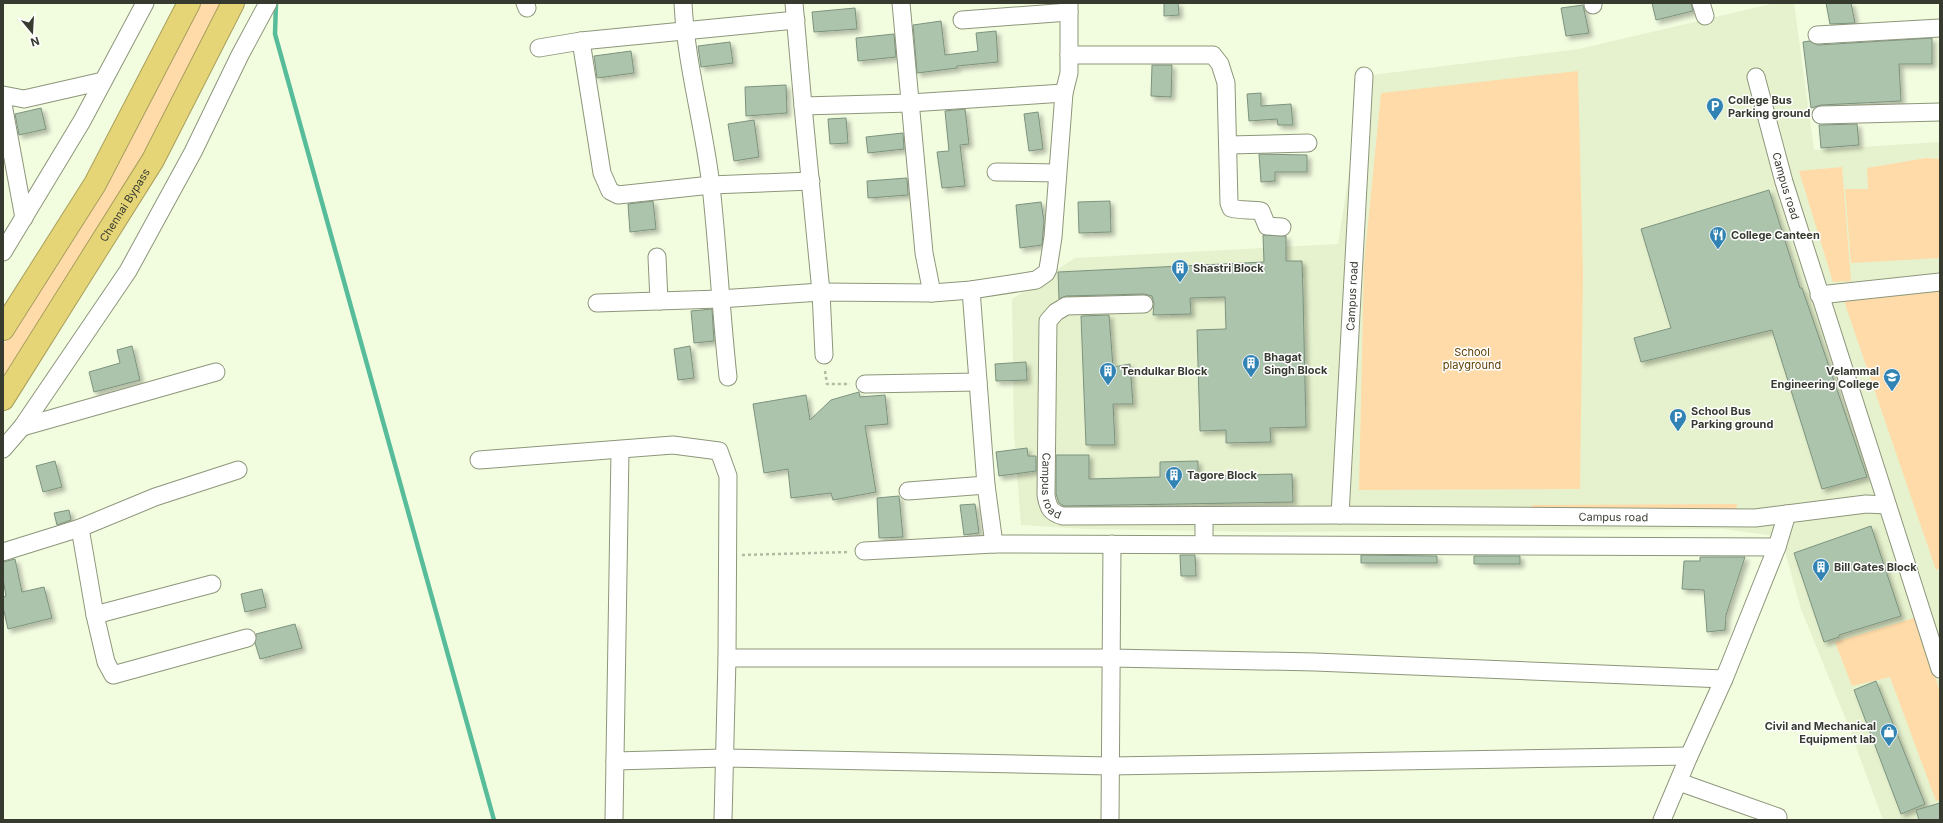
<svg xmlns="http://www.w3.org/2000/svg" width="1943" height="823" font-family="Inter,sans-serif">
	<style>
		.built { fill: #e6f2ce }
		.green { fill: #ffdba9 }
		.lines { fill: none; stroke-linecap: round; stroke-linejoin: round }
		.stream { stroke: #56bc9a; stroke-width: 4.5 }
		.building { fill: #acc3ac; stroke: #7d937e; filter: url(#shadow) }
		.minor-casing { stroke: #8d967b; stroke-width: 19 }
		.highway-casing { stroke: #a89f5e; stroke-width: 24 }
		.path { stroke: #b2baa3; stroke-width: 2.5; stroke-dasharray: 3 3; stroke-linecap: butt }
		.minor { stroke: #fff; stroke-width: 17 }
		.highway { stroke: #e6d577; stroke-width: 22 }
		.labels { text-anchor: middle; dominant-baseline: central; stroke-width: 3; stroke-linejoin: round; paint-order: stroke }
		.poi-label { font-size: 11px; font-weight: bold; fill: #363a2f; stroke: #fff; text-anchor: start }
		.street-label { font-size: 11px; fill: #363a2f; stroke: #fff }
		.park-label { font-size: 11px; fill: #5f3f00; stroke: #fff }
	</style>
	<defs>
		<filter id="shadow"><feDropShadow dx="3.5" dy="3.5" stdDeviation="2" flood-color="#0004"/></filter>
	</defs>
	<rect width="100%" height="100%" fill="#f2fcdf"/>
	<!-- built -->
	<path class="built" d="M1775 3H1794L1814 150 1940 142V820H1883L1845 717 1801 609 1781 537 1723 529 1273 532 1085 529 1021 525 1014 434 1012 299 1075 258 1338 244 1364 76 1579 49Z"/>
	<!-- green -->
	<path class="green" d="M199 3H223L144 159 3 390V345L74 229Z
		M1578 71 1583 273 1580 489 1359 490 1364 264 1381 93Z
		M1926 158 1940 159V258L1851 263 1845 189H1868L1867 168Z
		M1842 167 1851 281 1833 282 1799 171Z
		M1940 290V568L1936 570 1844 301Z
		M1737 504 1735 516 1532 517V505Z
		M1917 617 1940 692V800L1936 801 1890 677 1852 686 1835 642Z"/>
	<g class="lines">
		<!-- stream -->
		<path class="stream" d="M276 3 275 34 494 820"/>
	</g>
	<!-- building -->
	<path class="building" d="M1164 3H1178L1179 15 1164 16Z
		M1652 3H1691L1693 11 1656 20Z
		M1826 3H1851L1855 23 1830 24Z
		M1583 5 1589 33 1566 36 1561 8Z
		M855 8 857 29 814 32 812 12Z
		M941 21 945 55 978 51 976 33 996 31 998 62 957 66V68L917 73 913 25Z
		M894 34 896 57 858 61 856 38Z
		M1932 38V64H1899L1901 101 1821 105 1811 108 1803 42 1809 41 1818 45Z
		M730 42 733 63 701 67 698 46Z
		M631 51 634 73 597 78 594 56Z
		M1152 65H1172L1171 97 1151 96Z
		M786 85 787 113 746 116 745 87Z
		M1261 93V106L1291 104 1293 125H1278L1277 119 1249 121 1247 94Z
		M41 108 46 129 19 135 15 114Z
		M965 109 969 144 960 145 965 186 942 188 937 152 949 151 945 111Z
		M1038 112 1043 149 1029 151 1024 114Z
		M846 118 848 143 830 144 828 119Z
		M754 120 759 157 734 161 728 124Z
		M1857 124 1859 145 1821 148 1819 125Z
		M903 133 904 149 868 153 866 137Z
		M1259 154 1307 155V172H1275V181L1261 182Z
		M907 178 908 195 868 198 867 181Z
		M1769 190 1800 288H1802L1867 477 1822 489 1772 330 1641 362 1634 338 1671 328 1641 229Z
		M653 201 656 229 630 232 628 204Z
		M1110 201 1111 232 1079 233 1078 202Z
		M1041 202 1044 221 1042 245 1020 248 1016 205Z
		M1263 235 1286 236V261H1302L1303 293 1306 427 1270 428 1271 442 1226 443V430L1200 431 1197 330 1226 329 1225 297 1190 298 1191 314 1153 315 1154 303 1152 296 1144 294 1066 296 1059 299 1058 272 1264 262Z
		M712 309 714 341 694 343 691 311Z
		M1109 315 1113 367 1130 364 1133 404H1113L1115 445H1086L1081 316Z
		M132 346 140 380 94 392 89 372 120 363 117 350Z
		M690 346 694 378 678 380 674 349Z
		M1026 362 1027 380 996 381 995 364Z
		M859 392 860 397 885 395 888 424 865 426 876 492 833 500 831 493 791 498 788 469 764 473 753 404 806 395 810 420 831 400Z
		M1027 448 1028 456H1036V471L999 476 996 452Z
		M1056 455H1089V479L1160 477V462L1198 461V476L1292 474 1293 502 1064 506 1059 503 1056 494Z
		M55 461 62 487 43 492 36 466Z
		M899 496 903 537 879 538 877 498Z
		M975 504 979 533 964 535 960 505Z
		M69 510 71 520 57 525 54 513Z
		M1871 526 1901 616 1839 635V637L1824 642 1794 553Z
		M1180 555H1195L1196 576H1181Z
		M1361 555 1437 556V563H1361Z
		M1474 556H1520V564H1474Z
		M1700 557H1745L1726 615 1725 630 1707 632 1704 590 1682 589 1684 561H1700Z
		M15 559 22 592 44 587 52 618 8 629 3 607V597L6 596 3 579V562Z
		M262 589 266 607 245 612 241 594Z
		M295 624 302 648 260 659 255 643 256 634Z
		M1876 681 1925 804 1901 814 1854 690Z
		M1940 803V820H1919L1916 810Z"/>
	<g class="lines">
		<defs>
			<g id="minor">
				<path d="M525 3 527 8"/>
				<path d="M683 3C686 65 704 125 711 186 718 249 721 313 728 377"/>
				<path d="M794 3 803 106"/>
				<path d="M901 3 924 253 932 293"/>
				<path d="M1593 3V5"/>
				<path d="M1701 3 1705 16"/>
				<path d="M962 20 1069 12"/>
				<path d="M1817 35 1940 28"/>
				<path d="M581 41 602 173 610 191 618 195 711 185 811 181"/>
				<path d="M539 48 581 41 796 20"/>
				<path d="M1069 55H1213L1220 64 1226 83 1229 203 1231 208C1241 211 1251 209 1261 211L1267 226 1282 227"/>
				<path id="s1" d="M1364 76 1340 515 1755 518 1866 504 1887 505"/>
				<path id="s2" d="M1756 77 1784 182 1940 669"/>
				<path d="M3 95 24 99 103 81"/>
				<path d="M3 104 24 218"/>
				<path d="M1821 115 1940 112"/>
				<path d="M1228 145 1308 143"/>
				<path d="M996 172 1057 173"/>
				<path d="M3 252 82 121 145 3"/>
				<path d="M657 257 659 301"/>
				<path d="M971 290 986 485 994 544"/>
				<path d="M1819 295 1940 282"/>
				<path d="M597 303 719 299 821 292 932 293 971 290 1036 280 1046 273 1048 269 1053 237 1064 93 1069 73V3"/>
				<path id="s3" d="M1144 304 1066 306 1056 312 1048 321 1046 495C1048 508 1051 513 1063 516L1340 515"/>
				<path d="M824 355 821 292 803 106 910 103 1064 93"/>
				<path d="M865 384 978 382"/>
				<path d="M22 427 216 372"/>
				<path d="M3 449 22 427 128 271 193 152 240 55 268 3"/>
				<path d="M479 460 673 445 719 451 728 476 727 658 723 820"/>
				<path d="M908 491 986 485"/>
				<path d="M1204 516V544"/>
				<path d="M80 528 95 615 106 662 113 675 247 638"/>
				<path d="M1777 547 1787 514"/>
				<path d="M864 551 994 544 1777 547 1724 679 1689 756 1662 820"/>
				<path d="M3 552 80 528 155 497 238 470"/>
				<path d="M95 615 212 584"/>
				<path d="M727 658H1111L1315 662 1724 679"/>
				<path d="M615 761 724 758 1110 766 1689 756"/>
				<path d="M1679 782 1778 817"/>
				<path d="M614 820 620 450"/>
				<path d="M1110 820 1112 544"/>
			</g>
			<g id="highway">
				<path d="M3 329 95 184 189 3"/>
				<path id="s4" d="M3 399 153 160 233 3"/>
			</g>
		</defs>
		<!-- minor casing -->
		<use href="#minor" class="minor-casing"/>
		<!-- highway casing -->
		<use href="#highway" class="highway-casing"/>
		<!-- path -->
		<path class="path" d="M825 371 827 384H850
			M742 555 849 552"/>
		<!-- minor -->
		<use href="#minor" class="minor"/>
		<!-- highway -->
		<use href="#highway" class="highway"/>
	</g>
	<!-- icons -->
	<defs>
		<symbol id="parking-pin" viewBox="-11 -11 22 30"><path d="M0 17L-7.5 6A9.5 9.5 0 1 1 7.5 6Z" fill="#3183b4" stroke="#fff"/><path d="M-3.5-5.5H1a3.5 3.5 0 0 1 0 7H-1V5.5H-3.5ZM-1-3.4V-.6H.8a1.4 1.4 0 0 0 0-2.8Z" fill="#fff"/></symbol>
		<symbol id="restaurant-pin" viewBox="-11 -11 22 30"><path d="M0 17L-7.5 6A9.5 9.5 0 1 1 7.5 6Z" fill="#3183b4" stroke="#fff"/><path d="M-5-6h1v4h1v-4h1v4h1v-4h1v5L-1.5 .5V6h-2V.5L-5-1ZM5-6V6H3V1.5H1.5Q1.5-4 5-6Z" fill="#fff"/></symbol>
		<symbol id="building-pin" viewBox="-11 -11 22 30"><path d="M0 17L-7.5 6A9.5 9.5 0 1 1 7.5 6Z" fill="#3183b4" stroke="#fff"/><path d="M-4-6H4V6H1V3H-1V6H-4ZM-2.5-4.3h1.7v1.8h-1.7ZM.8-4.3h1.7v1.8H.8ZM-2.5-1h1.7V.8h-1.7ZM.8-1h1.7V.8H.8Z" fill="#fff"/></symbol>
		<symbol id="university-pin" viewBox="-11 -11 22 30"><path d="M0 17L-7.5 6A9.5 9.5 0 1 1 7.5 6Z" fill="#3183b4" stroke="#fff"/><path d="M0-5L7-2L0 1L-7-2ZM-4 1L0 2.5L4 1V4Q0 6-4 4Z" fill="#fff"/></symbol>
		<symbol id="shop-pin" viewBox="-11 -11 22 30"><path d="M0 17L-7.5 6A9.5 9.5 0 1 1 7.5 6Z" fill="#3183b4" stroke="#fff"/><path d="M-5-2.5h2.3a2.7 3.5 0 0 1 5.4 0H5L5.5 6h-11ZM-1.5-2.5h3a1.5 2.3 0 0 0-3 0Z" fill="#fff"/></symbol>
	</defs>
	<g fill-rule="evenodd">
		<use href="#parking-pin" x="1705" y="96" width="20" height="27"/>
		<use href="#restaurant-pin" x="1708" y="225" width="20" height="27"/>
		<use href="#building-pin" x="1170" y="258" width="20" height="27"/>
		<use href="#building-pin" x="1241" y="353" width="20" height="27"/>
		<use href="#building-pin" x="1098" y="361" width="20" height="27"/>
		<use href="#university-pin" x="1882" y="367" width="20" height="27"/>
		<use href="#parking-pin" x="1668" y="407" width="20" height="27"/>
		<use href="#building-pin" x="1164" y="465" width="20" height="27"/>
		<use href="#building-pin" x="1811" y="557" width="20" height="27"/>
		<use href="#shop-pin" x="1879" y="722" width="20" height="27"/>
	</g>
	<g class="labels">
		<!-- poi labels -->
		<g class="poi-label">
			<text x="1728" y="100">College Bus<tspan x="1728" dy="13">Parking ground</tspan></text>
			<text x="1731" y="235">College Canteen</text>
			<text x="1193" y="268">Shastri Block</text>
			<text x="1264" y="357">Bhagat<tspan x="1264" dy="13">Singh Block</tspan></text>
			<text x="1121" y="371">Tendulkar Block</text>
			<text x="1879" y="371" text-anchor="end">Velammal<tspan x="1879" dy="13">Engineering College</tspan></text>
			<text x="1691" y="411">School Bus<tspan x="1691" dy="13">Parking ground</tspan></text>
			<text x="1187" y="475">Tagore Block</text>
			<text x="1834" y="567">Bill Gates Block</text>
			<text x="1876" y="726" text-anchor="end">Civil and Mechanical<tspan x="1876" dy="13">Equipment lab</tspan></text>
		</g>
		<!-- street labels -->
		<g class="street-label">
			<text stroke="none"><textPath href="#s2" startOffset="113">Campus road</textPath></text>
			<text stroke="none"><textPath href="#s4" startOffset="229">Chennai Bypass</textPath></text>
			<text transform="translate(1352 296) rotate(-87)">Campus road</text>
			<text stroke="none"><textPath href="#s3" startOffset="268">Campus road</textPath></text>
			<text stroke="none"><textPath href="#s1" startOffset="713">Campus road</textPath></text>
		</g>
		<!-- park labels -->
		<g class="park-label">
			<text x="1472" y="352">School<tspan x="1472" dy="13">playground</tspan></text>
		</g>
	</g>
	<!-- border -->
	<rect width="1943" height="823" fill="none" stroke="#363a2f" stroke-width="8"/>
	<!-- north arrow -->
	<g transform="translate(32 32) rotate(162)" stroke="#ffffff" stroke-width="3" paint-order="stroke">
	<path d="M0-3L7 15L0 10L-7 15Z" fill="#363a2f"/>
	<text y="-6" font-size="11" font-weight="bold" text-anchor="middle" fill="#363a2f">N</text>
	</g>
</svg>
